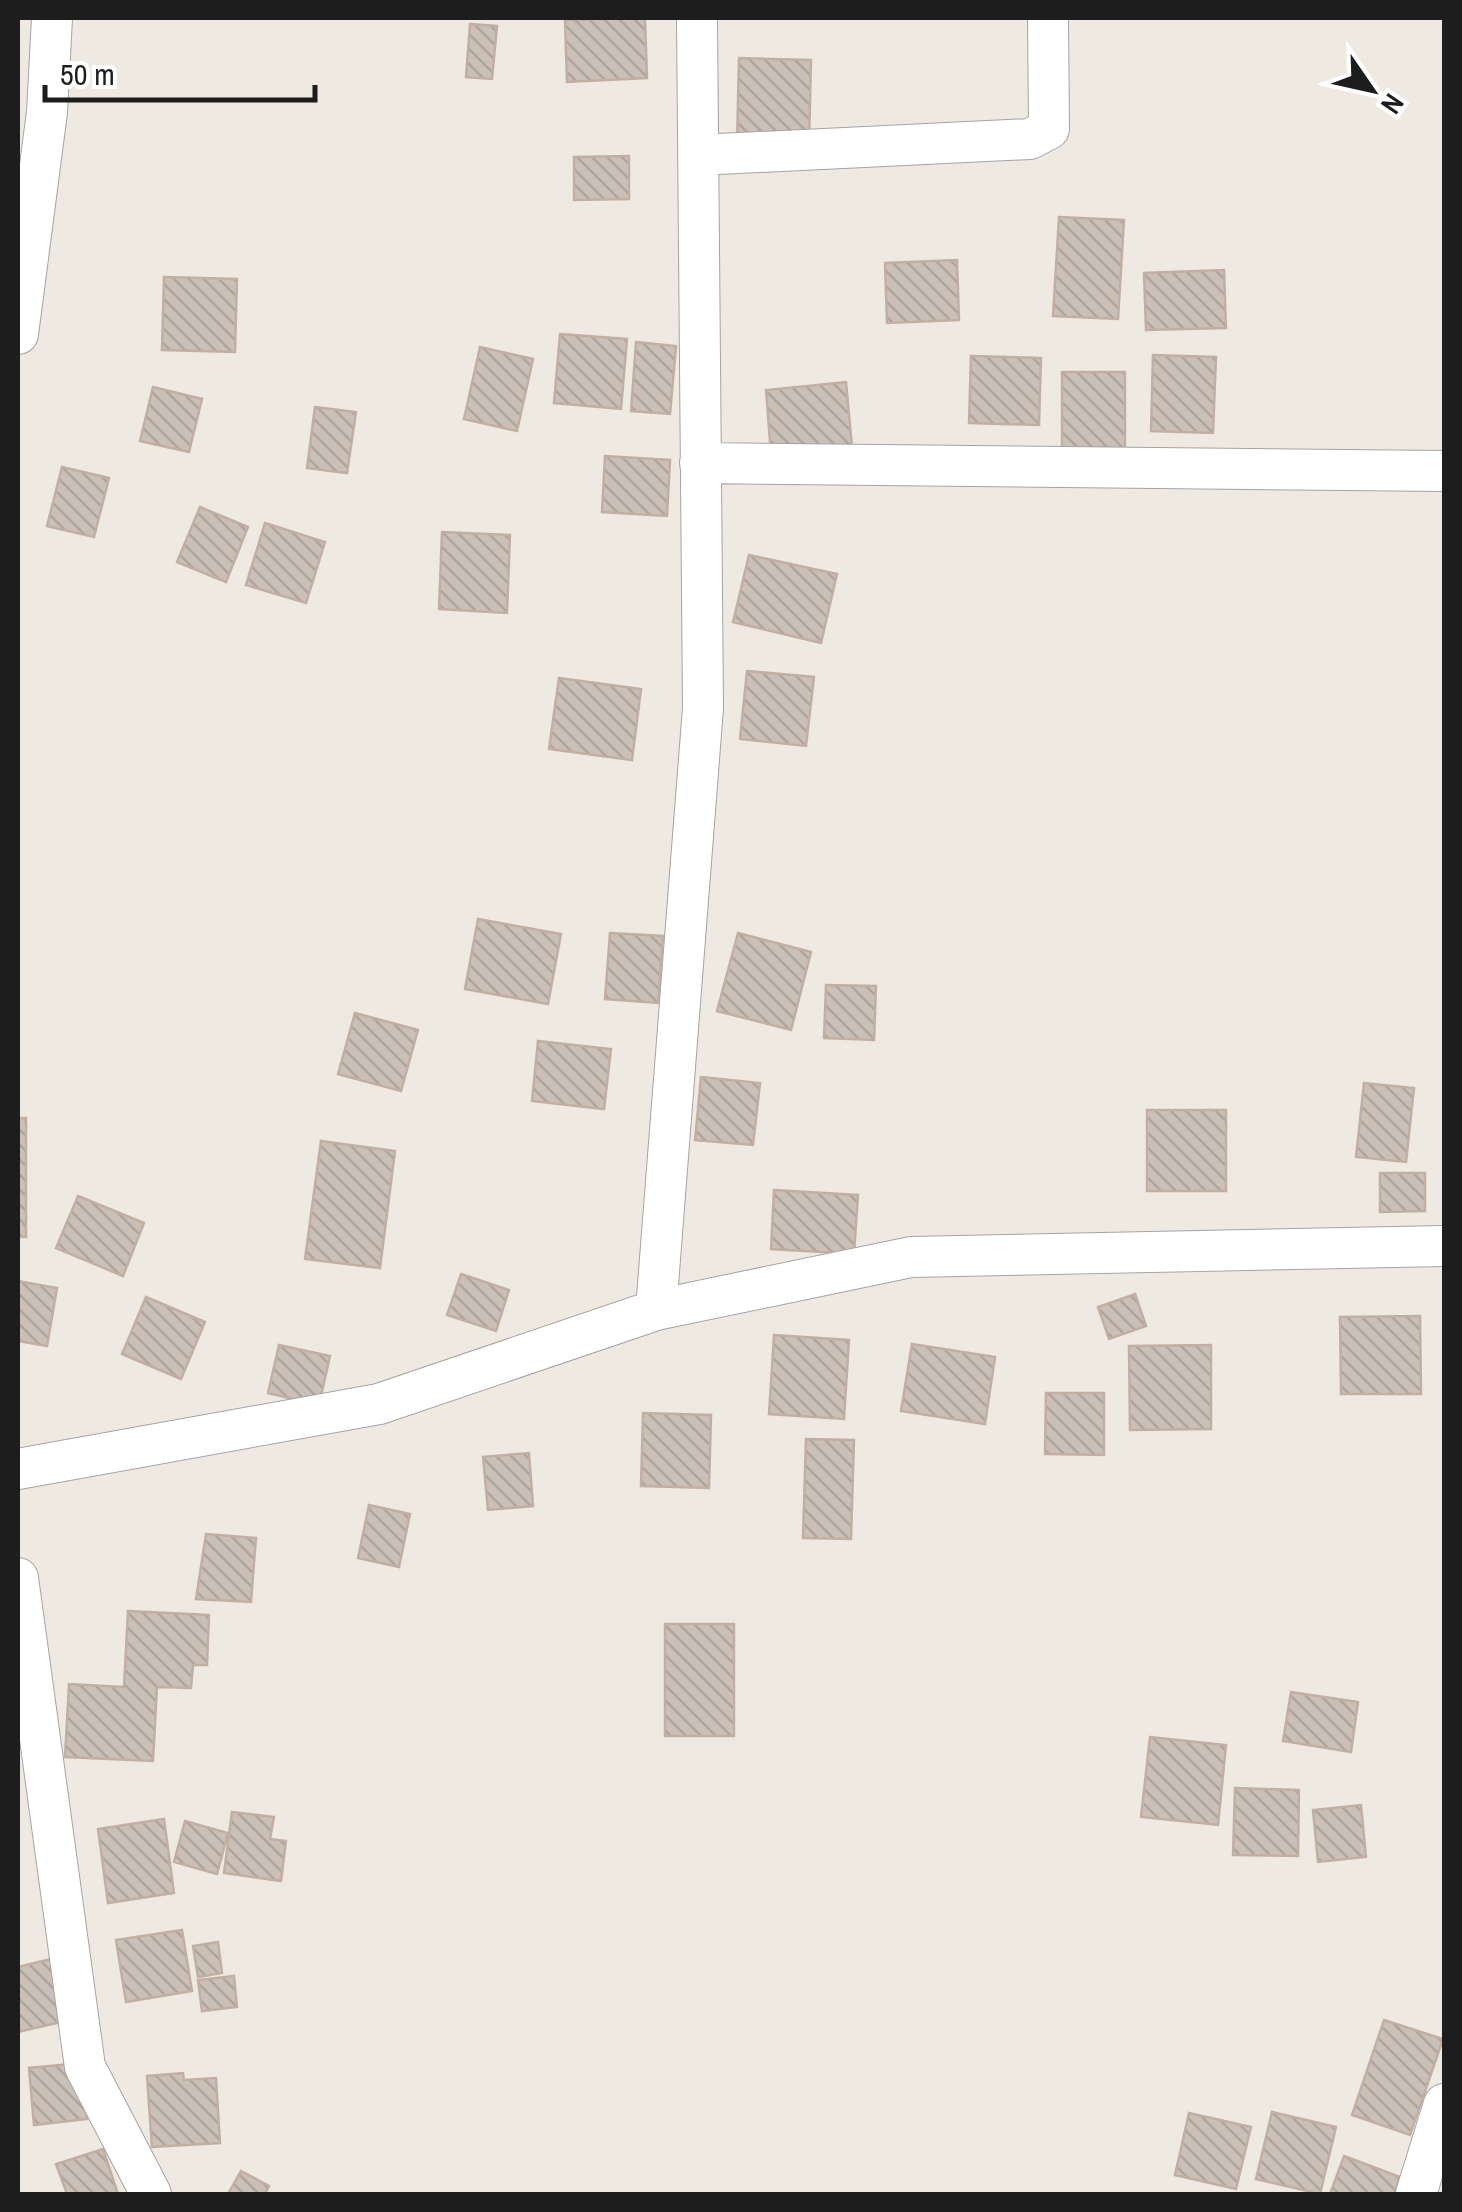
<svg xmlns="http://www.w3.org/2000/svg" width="1462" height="2212" font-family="'Archivo Narrow',sans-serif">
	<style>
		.building { fill: url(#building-back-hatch); stroke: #c2afa3; stroke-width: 2.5 }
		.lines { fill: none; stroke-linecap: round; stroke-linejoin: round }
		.minor-casing { stroke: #a4a4a4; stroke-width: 42 }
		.minor { stroke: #fff; stroke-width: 40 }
	</style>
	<defs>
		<pattern id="building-back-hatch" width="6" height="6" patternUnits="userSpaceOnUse" patternTransform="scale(2.5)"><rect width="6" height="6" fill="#cbc0b7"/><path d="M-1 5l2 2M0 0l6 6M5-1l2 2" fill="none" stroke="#aea59d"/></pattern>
	</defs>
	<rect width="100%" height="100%" fill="#efeae1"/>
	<!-- building -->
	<path class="building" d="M645 18 647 78 567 82 565 20Z
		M470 24 497 26 492 79 466 77Z
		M739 58 811 60 809 144 737 143Z
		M629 156V199L574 200V157Z
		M1059 217 1124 220 1118 319 1053 316Z
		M957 260 959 320 887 323 885 263Z
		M1224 270 1226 328 1146 330 1144 273Z
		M164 277 237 279 235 352 162 350Z
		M560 334 627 339 621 409 554 403Z
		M636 342 676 346 670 414 631 411Z
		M480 347 533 359 517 431 464 419Z
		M1153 355 1216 357 1213 433 1151 431Z
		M971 356 1041 358 1039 425 969 423Z
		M1062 372H1125V452L1062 451Z
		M846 382 852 447 771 454 766 390Z
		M153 387 202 399 189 452 140 441Z
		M315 407 356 412 347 473 307 468Z
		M605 456 670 460 667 516 602 512Z
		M62 467 109 478 94 537 47 526Z
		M200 507 248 527 226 582 177 562Z
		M265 523 325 542 306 603 246 585Z
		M442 532 510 535 507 613 439 609Z
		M749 555 837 574 821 643 733 622Z
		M747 671 814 677 806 746 740 739Z
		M559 678 641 689 632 760 549 749Z
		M478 919 561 934 548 1004 465 989Z
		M610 933 663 936 658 1003 605 999Z
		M738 933 811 952 791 1030 717 1011Z
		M826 985 876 986 874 1040 824 1038Z
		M355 1013 418 1030 401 1091 338 1074Z
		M538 1041 611 1049 604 1109 532 1101Z
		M701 1077 760 1083 753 1145 695 1140Z
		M1364 1083 1414 1088 1406 1162 1356 1157Z
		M1147 1110H1226V1191H1147Z
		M18 1118H26V1237H18Z
		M321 1141 395 1151 380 1268 305 1259Z
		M1380 1173H1425V1211L1380 1212Z
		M774 1190 858 1195 854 1254 771 1249Z
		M78 1196 144 1223 123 1276 56 1248Z
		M461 1274 509 1290 496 1331 447 1315Z
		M18 1281 57 1288 47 1346 18 1341Z
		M1135 1294 1146 1326 1109 1339 1098 1307Z
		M146 1297 205 1322 181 1379 122 1354Z
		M1420 1316 1421 1394H1341L1340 1317Z
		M774 1335 849 1340 844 1419 769 1414Z
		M912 1344 995 1357 985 1424 901 1411Z
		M279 1345 330 1356 319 1405 268 1393Z
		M1211 1345V1429L1130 1430 1129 1346Z
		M1046 1393H1104V1455L1045 1454Z
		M643 1413 711 1415 709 1488 641 1486Z
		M806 1439 854 1440 851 1539 803 1538Z
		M529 1453 533 1506 488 1510 483 1457Z
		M369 1505 410 1514 399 1567 358 1558Z
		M206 1534 256 1538 251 1602 196 1599Z
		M128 1611 209 1615 207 1665H193L191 1688 157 1687 153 1761 65 1757 69 1684 124 1687Z
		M665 1624H734V1736H665Z
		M1291 1692 1358 1702 1351 1752 1283 1741Z
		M1150 1737 1226 1745 1218 1825 1141 1817Z
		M1235 1788 1299 1790 1298 1856 1233 1855Z
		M1361 1805 1366 1857 1318 1862 1313 1810Z
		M232 1812 274 1817 270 1839 286 1841 281 1881 224 1873Z
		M164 1819 174 1893 108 1903 98 1829Z
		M185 1821 228 1833 217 1874 174 1862Z
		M182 1930 192 1991 126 2002 116 1940Z
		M218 1942 222 1973 198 1977 193 1946Z
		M59 1957 74 2019 18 2032V1967Z
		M234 1976 237 2007 202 2011 198 1980Z
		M1384 2020 1443 2039 1410 2135 1352 2115Z
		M81 2063 87 2119 34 2125 29 2068Z
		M183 2073 184 2080 216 2078 220 2143 152 2147 147 2076Z
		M1272 2112 1336 2127 1320 2194 1256 2179Z
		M1189 2113 1251 2127 1236 2189 1175 2175Z
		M103 2149 118 2194H67L56 2164Z
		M1344 2156 1400 2177 1394 2194H1330Z
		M241 2171 269 2186 265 2194H228Z"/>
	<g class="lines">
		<defs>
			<path id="minor" d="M698 155 1030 139 1049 129 1048 18
				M18 334 47 112 52 18
				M700 463 1444 471
				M656 1310 703 708 697 18
				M18 1469 379 1404 656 1310 911 1257 1444 1246
				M18 1578 85 2067 151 2194
				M1416 2194 1444 2104"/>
		</defs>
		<!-- minor casing -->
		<use href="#minor" class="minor-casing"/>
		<!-- minor -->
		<use href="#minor" class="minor"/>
	</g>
	<!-- border -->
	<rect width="1462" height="2212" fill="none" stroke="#1d1d1d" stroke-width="40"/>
	<!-- north arrow -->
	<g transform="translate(1372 90) rotate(124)" stroke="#ffffff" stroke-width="8" paint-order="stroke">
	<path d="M0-8L18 38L0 25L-18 38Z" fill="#1d1d1d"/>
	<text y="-15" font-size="28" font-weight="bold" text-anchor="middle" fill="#1d1d1d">N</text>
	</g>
	<!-- scale -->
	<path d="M45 85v15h270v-15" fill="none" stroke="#1d1d1d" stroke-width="5"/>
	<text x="60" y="85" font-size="30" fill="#1d1d1d" stroke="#ffffff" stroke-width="8" paint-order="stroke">50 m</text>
</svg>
